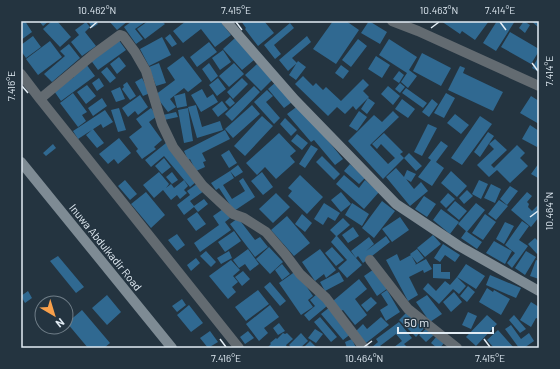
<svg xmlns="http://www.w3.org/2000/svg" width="560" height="369" font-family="Barlow,sans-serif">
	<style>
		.building { fill: #306991 }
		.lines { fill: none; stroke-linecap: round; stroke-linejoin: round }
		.street { stroke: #636b71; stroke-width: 10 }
		.secondary { stroke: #7e8b94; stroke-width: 10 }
		.ticks { fill: none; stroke: #e2ecf4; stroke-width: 1.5 }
		.labels { text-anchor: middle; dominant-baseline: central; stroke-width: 3; stroke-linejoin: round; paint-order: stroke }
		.street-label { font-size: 11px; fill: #e2ecf4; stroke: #243440 }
		.neatline { fill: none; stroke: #e2ecf4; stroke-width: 1.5 }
		.ticks-label { font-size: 10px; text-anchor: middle; fill: #e2ecf4 }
	</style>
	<rect width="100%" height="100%" fill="#243440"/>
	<!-- building -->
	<path class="building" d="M21 21H25L32 32 21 40Z
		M39 21H49L43 26Z
		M52 21H57L71 37 60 47 43 29Z
		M88 21H96L98 24 92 28Z
		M109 21H128L117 30Z
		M132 21H144L145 22 135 29 143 39 136 44 124 27Z
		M148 21H162L165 24 145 39 137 29Z
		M186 21H220L231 35 215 47 201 29 183 43 173 31Z
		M241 21H264L274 33 258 46 245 29 246 28Z
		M333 21H346L359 30 336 64 313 49Z
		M369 21 387 32 380 44 361 33Z
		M441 21H489L475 40 462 31 460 34Z
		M497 21H515L496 51 483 43Z
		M524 21 530 25 525 33 519 28Z
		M531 21H539V26L538 27Z
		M86 22 90 27 85 32 96 46 82 56 71 42 79 35 75 30Z
		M290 23 294 28 274 45 281 54 275 59 264 45Z
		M510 32 539 49V51L531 64 501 47Z
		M170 34 177 44 172 47 165 38Z
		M33 36 41 47 26 58 21 51V45Z
		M307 36 311 42 292 58 297 63 288 71 279 60Z
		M162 37 171 55 149 66 140 49Z
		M235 38 254 60 242 70 223 49Z
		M118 39 126 50 98 70 90 59Z
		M358 39 367 46 351 67 342 60Z
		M389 39 417 57 409 70 417 76 408 88 401 82 407 73 379 55Z
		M50 41 62 57 38 75 26 59Z
		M209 42 217 52 197 67 190 57Z
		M69 44 80 58 52 82 44 74 65 56 60 51Z
		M223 50 231 62 220 70 212 58Z
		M422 53 451 68 441 86 413 71Z
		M183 56 202 81 188 92 184 88 170 99 176 107 168 112 155 95 175 80 167 68Z
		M376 56 390 65 382 78 368 69Z
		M539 56V72L532 68Z
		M119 57 126 66 117 74 110 64Z
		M298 61 306 67 296 80 289 75Z
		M159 63 166 83 156 86 149 67Z
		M209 63 218 76 211 82 202 69Z
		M234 63 244 74 229 87 219 76Z
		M86 64 95 76 61 101 54 91 74 77 72 74Z
		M257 64 272 80 261 91 245 75Z
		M341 65 349 71 343 79 335 73Z
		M460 66 465 68 463 73 503 92 493 111 448 90Z
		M107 67 116 78 110 83 101 72Z
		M399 71 404 75 399 83 393 79Z
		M303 76 313 86 316 83 323 90 326 87 341 101 363 79 369 85 363 91 369 97 356 110 353 106 345 114 337 107 328 116 295 84Z
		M99 78 104 86 97 91 92 83Z
		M142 78 150 93 143 96 135 82Z
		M218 78 226 89 217 96 209 85Z
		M242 78 248 84 233 99 227 92Z
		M127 82 136 96 130 100 122 89 124 87 123 85Z
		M276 82 292 102 284 108 268 89Z
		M400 83 405 87 400 93 395 89Z
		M87 85 96 96 86 104 77 92Z
		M254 86 260 92 232 121 225 114Z
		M388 86 400 96 393 105 381 94Z
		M120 87 125 99 116 102 111 91Z
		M406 88 427 103 423 108 402 93Z
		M202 89 207 98 213 94 218 102 201 112 191 95Z
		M267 90 273 96 266 102 280 118 274 124 254 102Z
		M73 93 87 112 82 115 86 121 78 127 60 103Z
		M185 93 187 106 177 108 174 96Z
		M446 93 455 98 444 118 434 113Z
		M140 95 148 107 138 115 135 111 128 117 122 108Z
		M531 96 539 101V124L520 113Z
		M230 97 235 103 230 107 225 102Z
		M102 98 107 106 93 116 88 108Z
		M368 98 375 103 367 114 361 109Z
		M402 99 415 109 408 118 395 109Z
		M432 99 438 104 429 117 422 112Z
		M222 101 228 109 218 117 212 109Z
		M196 105 202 127 220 121 223 130 197 138 188 107Z
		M252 105 260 114 233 138 225 129Z
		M299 105 343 159 335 165 314 140 311 142 287 114Z
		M119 108 126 130 118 132 111 110Z
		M151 108 157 116 149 122 162 140 154 147 156 149 142 159 136 151 138 149 129 137 142 127 136 119Z
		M188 108 193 141 184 143 178 110Z
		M105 110 113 122 103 128 101 124 78 139 73 131Z
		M359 111 367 117 357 131 349 126Z
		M393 111 399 117 370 145 388 164 395 158 381 144 377 149 372 144 384 133 403 152 400 154 404 158 383 179 348 141 374 115 382 122Z
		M176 112 178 117 164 120 163 115Z
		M455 114 469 125 461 134 447 123Z
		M262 116 273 126 245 156 234 146Z
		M480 116 492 124 462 165 451 158Z
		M285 118 297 130 291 136 280 124Z
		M428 124 437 128 422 156 414 152Z
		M530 125 539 131V143L537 147 522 139Z
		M93 129 104 143 97 148 86 135Z
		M225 130 230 139 202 153 206 161 203 162 205 167 196 171 190 159 188 160 184 151Z
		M488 132 494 136 480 157 474 152Z
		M279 133 296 151 290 156 295 162 276 179 265 167 257 175 246 163Z
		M297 134 308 143 302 150 291 141Z
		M119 138 131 153 118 164 114 159 108 164 99 154Z
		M495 139 507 150 491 165 494 168 517 145 525 153 520 158 528 166 510 183 497 170 489 177 477 165 494 149 489 144Z
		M441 141 448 146 436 162 444 168 432 186 418 177 431 160 428 158Z
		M166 143 197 181 190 187 164 156 151 167 145 160Z
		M53 144 56 148 46 156 43 153Z
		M311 145 318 149 305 168 299 164Z
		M229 150 237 163 229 168 221 155Z
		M409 153 422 166 416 171 404 158Z
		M322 156 340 174 334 180 316 162Z
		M164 158 171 167 162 174 155 166Z
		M539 163V177L538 178 531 174Z
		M350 164 365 178 359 184 344 171Z
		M238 165 243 172 235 177 230 171Z
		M396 168 404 177 407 170 416 174 411 182 406 179 414 189 421 182 428 191 410 206 386 177Z
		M230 171 234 178 223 185 232 199 245 191 239 181 243 178 255 197 234 211 219 188 216 190 211 183Z
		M451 171 467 186 457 197 441 183Z
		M159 172 169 184 166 188 171 184 174 188 184 180 188 186 184 190 187 193 180 199 177 195 171 200 163 190 154 198 143 185Z
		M172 172 178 180 172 184 166 177Z
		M262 172 273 187 263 195 251 181Z
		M300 175 323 197 307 214 288 196 292 191 288 188Z
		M344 175 359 188 365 180 379 192 364 209 336 184Z
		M125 180 137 194 130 200 118 186Z
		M479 180 488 184 481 199 472 194Z
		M198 183 204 191 190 201 194 206 204 199 208 204 198 212 194 207 184 215 177 205 190 195 187 191Z
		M491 184 501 189 495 203 484 198Z
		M510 186 518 191 507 205 500 199Z
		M467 190 473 196 464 204 459 198Z
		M146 192 165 215 151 228 131 204Z
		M341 192 351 204 341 212 331 200Z
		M527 192 532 196 527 202 529 204 528 207 532 211 539 204V217L531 227 511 210Z
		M276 193 290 207 273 223 259 209Z
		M448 193 455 199 446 208 440 202Z
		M424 196 436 204 427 217 415 209Z
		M499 200 508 206 496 220 488 214Z
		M382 201 395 211 374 238 362 228Z
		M455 201 467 211 459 220 447 210Z
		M324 203 340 213 335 221 328 217 323 225 314 219Z
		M352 203 369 214 362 226 345 215Z
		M476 203 485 210 467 232 458 224Z
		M223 209 230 218 225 222 231 230 200 252 194 243 219 225 213 216Z
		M441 209 459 222 450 234 433 220Z
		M197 212 206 224 196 231 187 219Z
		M302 214 312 223 305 232 295 224Z
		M485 214 496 222 483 240 472 233Z
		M287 216 310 243 294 256 271 230Z
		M400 217 409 230 392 242 382 229Z
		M238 218 255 240 260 237 268 247 255 257 230 224Z
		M343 218 350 225 337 236 362 265 347 278 338 268 347 260 331 242 336 236 330 230Z
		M522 221 529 226 519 240 528 246 512 268 507 263 515 253 505 245Z
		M505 222 514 226 504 244 496 239Z
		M353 227 359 236 348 243 342 235Z
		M234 231 241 241 225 252 218 242Z
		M466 231 482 242 477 249 461 238Z
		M177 234 185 245 177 251 168 240Z
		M433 235 441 244 425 257 417 248Z
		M386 236 390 242 363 263 358 256 356 258 351 251 369 237 374 244 366 251Z
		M535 238 539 242V252L537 254 528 244Z
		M494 241 512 251 505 264 486 253Z
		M443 244 460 255 455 262 445 255 440 262 434 258Z
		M269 247 283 262 270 274 256 259Z
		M332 247 344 260 336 266 325 253Z
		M248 249 259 264 250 271 245 264 239 268 233 260Z
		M320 249 336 270 326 278 324 274 315 281 302 262Z
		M417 249 424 258 417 263 410 254Z
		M206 251 216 262 211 267 200 256Z
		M229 251 232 258 221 264 217 258Z
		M526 251 536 257 525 275 515 268Z
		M397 254 400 261 411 255 416 264 415 265 426 259 432 269 424 273 423 270 409 277 418 295 408 301 386 260Z
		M58 256 84 287 76 293 50 261Z
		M196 258 200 263 191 271 187 265Z
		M231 260 240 270 233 276 238 282 232 287 236 292 228 299 209 276Z
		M536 260 539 261V279L530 276Z
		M282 264 290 274 282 280 275 270Z
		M433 264H441V272H450V279L433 278Z
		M466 264 485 276 476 289 457 277Z
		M377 267 391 286 377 296 364 276Z
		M243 271 250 279 242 286 235 277Z
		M296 271 313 296 308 300 313 307 301 315 279 283Z
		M339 272 344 281 325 291 320 282Z
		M490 275 521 288 516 298 486 285Z
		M457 277 466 286 459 294 453 289 439 304 423 289 428 283 436 291 445 281 450 285Z
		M359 279 367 289 355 299 367 315 355 325 343 310 341 311 333 301Z
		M270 282 286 301 280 306 264 287Z
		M468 286 475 292 467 302 460 296Z
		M487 288 493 292 494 290 510 299 501 315 479 302Z
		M258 290 269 304 246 321 235 307Z
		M387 290 400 312 386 321 380 310 388 305 381 294Z
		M28 291 32 298 25 303 21 296Z
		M454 292 462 302 451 312 443 302Z
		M317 294 327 306 309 321 304 315 315 306 310 300Z
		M107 295 121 312 107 325 92 308Z
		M427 295 442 314 430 322 416 302Z
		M371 297 377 303 367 312 361 305Z
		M182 299 186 305 177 312 172 306Z
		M531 302 539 307V319L536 318 531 327 520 320Z
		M189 305 203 323 191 332 177 315Z
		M270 305 279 317 264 328 268 333 259 341 246 324Z
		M330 307 352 333 343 340 321 314Z
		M410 309 427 325 416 337 399 320Z
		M82 310 110 343 104 348H88L67 323Z
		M468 312 477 316 471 329 462 325Z
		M487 315 497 324 476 346 466 337Z
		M514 315 526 329 520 333 509 320Z
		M320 317 337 337 331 342 314 322Z
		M381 317 389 325 366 343 356 331 363 324 367 329Z
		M399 322 412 338 404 344 408 348H393L402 341 396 334 380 346 382 348H371L378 342 376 339Z
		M279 323 285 331 278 335 273 328Z
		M511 325 521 339 529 333 534 341 524 348H519L505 329Z
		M428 327 435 334 426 342 419 335Z
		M315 329 323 334 316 343 308 338Z
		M498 330 514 348H494L487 340Z
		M210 331 218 342 208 348 200 338Z
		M248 331 254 338 245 344 240 337Z
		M283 333 285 334 287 333 293 339 286 345 287 347 286 348H270L268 347 271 344 270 343 276 338 277 339Z
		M301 333 308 341 300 348H292L289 345Z
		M436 337 444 343 440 348H437L431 343Z
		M352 339 356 348H347L345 342Z
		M310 341 317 348H303Z"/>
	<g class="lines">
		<!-- street -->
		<path class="street" d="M392 21 418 31 539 86
			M21 74 40 99 239 348
			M40 99 94 54 120 35 123 36 135 52 146 71 162 124 173 147 203 186 233 214 244 218 266 232 285 254 300 274 326 298 364 348
			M370 260 408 309 457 348"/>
		<!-- secondary -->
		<path class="secondary" d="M226 21 295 100 396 204 459 246 539 291
			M21 162 172 348"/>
	</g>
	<!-- ticks -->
	<path class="ticks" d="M236 22 242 30M500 22 506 30M90 28 97 22M431 28 439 22M532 63 538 71M22 86 28 93M530 217 538 211M220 339 226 347M484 339 490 347M364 347 372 341"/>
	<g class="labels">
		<!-- street labels -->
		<g class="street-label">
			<text transform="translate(106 247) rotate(51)">Inuwa Abdulkadir Road</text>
		</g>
	</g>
	<!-- border -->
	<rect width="560" height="369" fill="none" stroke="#243440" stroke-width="44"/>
	<!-- north arrow -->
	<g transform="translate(54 315) rotate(142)"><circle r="19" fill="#243440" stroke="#707e88"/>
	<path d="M0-3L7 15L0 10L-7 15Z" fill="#f8a04b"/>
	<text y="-6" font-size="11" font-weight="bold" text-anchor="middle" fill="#e2ecf4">N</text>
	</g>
	<!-- scale -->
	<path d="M398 327v6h95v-6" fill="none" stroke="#e2ecf4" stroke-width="2"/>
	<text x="404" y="327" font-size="12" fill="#e2ecf4" stroke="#243440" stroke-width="3" paint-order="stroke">50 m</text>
	<rect x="22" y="22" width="516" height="325" class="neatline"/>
	<g class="ticks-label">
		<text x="97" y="14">10.462°N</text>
		<text x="236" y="14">7.415°E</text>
		<text x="439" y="14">10.463°N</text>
		<text x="500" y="14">7.414°E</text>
		<text transform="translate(549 71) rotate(-90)" y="4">7.414°E</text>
		<text transform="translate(11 86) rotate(-90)" y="4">7.416°E</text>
		<text transform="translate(549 211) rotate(-90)" y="4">10.464°N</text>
		<text x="226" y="362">7.416°E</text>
		<text x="364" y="362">10.464°N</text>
		<text x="490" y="362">7.415°E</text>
	</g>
</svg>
